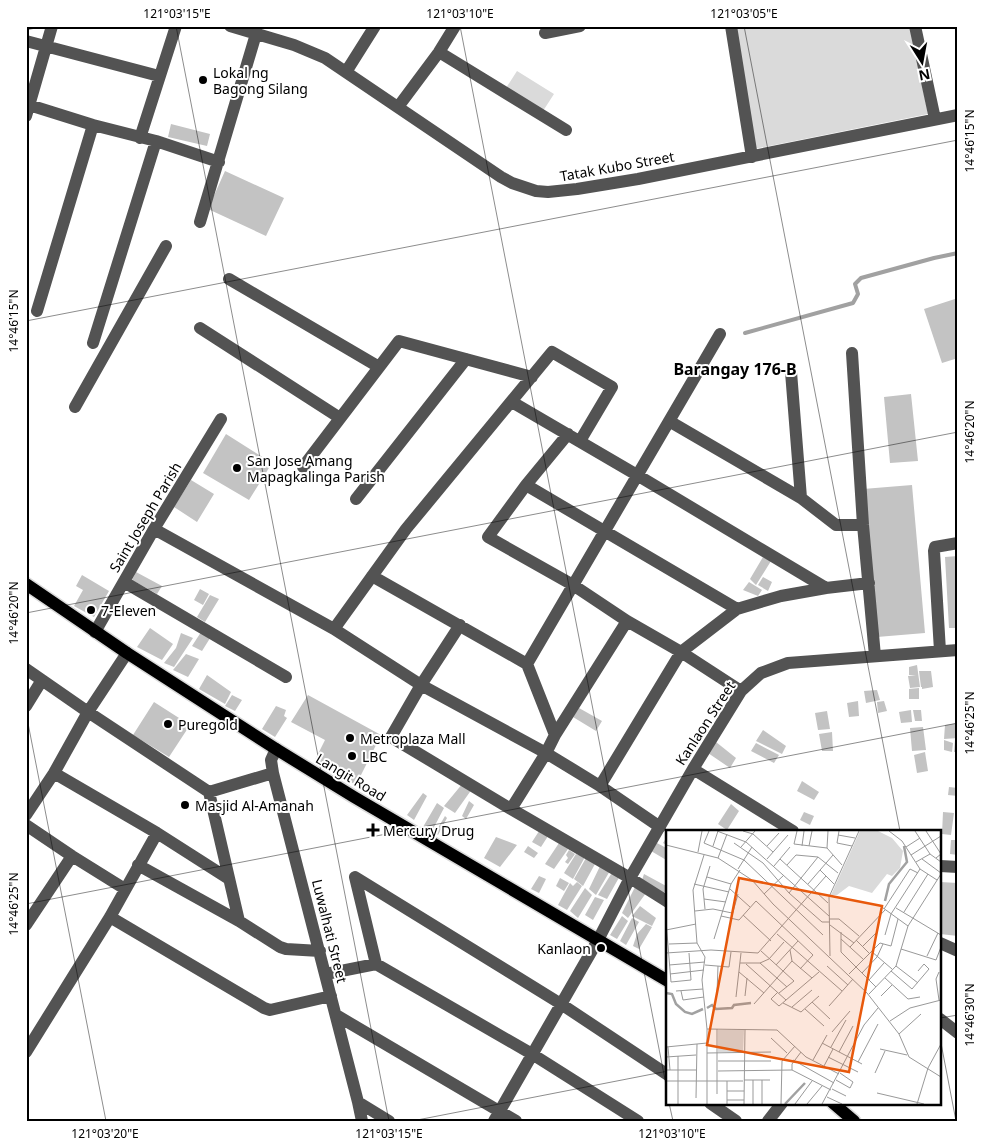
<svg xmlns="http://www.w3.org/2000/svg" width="984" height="1147" font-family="'Noto Sans',sans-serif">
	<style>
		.green { fill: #dadada }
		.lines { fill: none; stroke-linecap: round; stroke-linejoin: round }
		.stream { stroke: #a1a1a1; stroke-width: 4 }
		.building { fill: #c3c3c3 }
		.major-casing { stroke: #dbdbdb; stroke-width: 15 }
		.minor { stroke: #535353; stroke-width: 12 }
		.major { stroke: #000; stroke-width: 12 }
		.ticks { fill: none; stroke: #000; stroke-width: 1; stroke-opacity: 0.45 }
		.poi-dot { fill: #000; stroke: #fff; stroke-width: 2 }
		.labels { text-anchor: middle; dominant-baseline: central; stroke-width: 4; stroke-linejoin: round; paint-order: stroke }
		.poi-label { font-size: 14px; fill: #000; stroke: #fff; text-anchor: start }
		.street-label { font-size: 14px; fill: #000; stroke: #fff }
		.quarter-label { font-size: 16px; font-weight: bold; fill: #000; stroke: #fff }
		.inset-river { fill: none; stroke: #a1a1a1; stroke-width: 2.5 }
		.inset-road { fill: none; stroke: #999; stroke-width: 1 }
		.view { fill: #e8590c; fill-opacity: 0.15; stroke: #e8590c; stroke-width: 2.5 }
		.inset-edge { fill: none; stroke: #000; stroke-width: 2.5 }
		.neatline { fill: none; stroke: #000; stroke-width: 2 }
		.ticks-label { font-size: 12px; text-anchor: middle; fill: #000 }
	</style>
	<rect width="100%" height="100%" fill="#fff"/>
	<!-- green -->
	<path class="green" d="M735 26H910L928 114 754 149Z
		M517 71 554 94 543 111 506 88Z"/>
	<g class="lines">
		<!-- stream -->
		<path class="stream" d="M745 333 853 303 858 294 855 284 861 278 934 258 958 253"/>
	</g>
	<!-- building -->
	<path class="building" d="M171 124 210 134 207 146 168 137Z
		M225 171 284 198 266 236 208 209Z
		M958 298V358L942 363 924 309Z
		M911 394 918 461 890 463 884 397Z
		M226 434 272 463 249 500 203 473Z
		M191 480 214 494 197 522 174 507Z
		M912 485 925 633 877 637 863 489Z
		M958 556V628H949L945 557Z
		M763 557 771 561 756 585 750 579Z
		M136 572 162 586 157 594 132 580Z
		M82 575 109 591 94 617 74 606 83 590 76 586Z
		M763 577 772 582 768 591 758 585Z
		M749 582 762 590 758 596 743 590Z
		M200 589 209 594 203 605 194 600Z
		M210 595 219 599 205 622 197 617Z
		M150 628 173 644 162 660 137 647Z
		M203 629 212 635 202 651 192 646Z
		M181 633 193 638 174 667 164 663 176 648Z
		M186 654 199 659 188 677 173 670Z
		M917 665 920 687 910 688 908 676H916L909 675V667Z
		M919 671H931L933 687 922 689V687H924H921Z
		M207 675 231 692 225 704 199 689Z
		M919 688V699H909V689Z
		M877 690 880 700 866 703 864 691Z
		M958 694V711H956L955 696Z
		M232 695 242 700 235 711 225 706Z
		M308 695 381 735 356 785 314 762 325 740 291 722Z
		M858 701 859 716 849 717 847 703Z
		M884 701 887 711 878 713 877 702Z
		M154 702 190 725 169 757 133 735Z
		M276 706 286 710 284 716 287 718 275 737 262 729Z
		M579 708 602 721 596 731 573 717Z
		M911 710 912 722 901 723 899 712Z
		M913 710H921L922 721H915Z
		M827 711 830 729 818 730 815 713Z
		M958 723V738L944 739 945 725Z
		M923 727 926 750 912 751 910 728Z
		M763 730 786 746 782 754 756 741Z
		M832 732 833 751H822L819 734Z
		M955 739 958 740V752H954Z
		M944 740 953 743 952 752 944 750Z
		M716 742 736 758 730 768 708 753Z
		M756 743 779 755 774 763 751 751Z
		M925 752 928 771 917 773 914 755Z
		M802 781 819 792 814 800 797 791Z
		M463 783 472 789 455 813 444 806Z
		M949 787 958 788V796L948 795Z
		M423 793 427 796 414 820 407 815Z
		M469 801 474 805 466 819 462 816Z
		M437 803 444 808 432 831 423 827Z
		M731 804 739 811 727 830 718 824Z
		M804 812 814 816 810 825 800 820Z
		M943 812 954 813 951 835 942 834Z
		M445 816 447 818 438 835 435 833Z
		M541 828 550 833 541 847 532 842Z
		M668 835V846L663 843Z
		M496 837 517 845 500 867 484 858Z
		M951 840H958V855L950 854Z
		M559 843 568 849 554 869 545 864Z
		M657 843 668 849V861L651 851Z
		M528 846 538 853 534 858 524 852Z
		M569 850 575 854 568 864 565 862 568 858 566 855Z
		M576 854 585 857 573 879 564 873Z
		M586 858 595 864 583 886 574 879Z
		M602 862 611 869 596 895 589 889Z
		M613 871 621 874 607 899 598 895Z
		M644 874 668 887 663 895 642 880Z
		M539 876 546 879 539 893 531 889Z
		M560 878 569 883 564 891 556 886Z
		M577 882 582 886 567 910 558 905 570 883 573 886Z
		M940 882 958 883V936L940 934Z
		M635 887 646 893 628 918 622 913Z
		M585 888 592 895 578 918 570 911Z
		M595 897 604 900 593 920 585 915Z
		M640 906 656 918 652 926 632 916Z
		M622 916 628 921 617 939 610 935Z
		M632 918 639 922 626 945 620 941Z
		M646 924 652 927 639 949 633 946 637 934Z"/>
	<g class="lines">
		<defs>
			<path id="major" d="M26 584 127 653 276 749 354 797 668 981
				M833 1103 854 1121"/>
		</defs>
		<!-- major casing -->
		<use href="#major" class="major-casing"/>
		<!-- minor -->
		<path class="minor" d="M230 26 294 45 325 58 501 177 512 183 536 191 548 192 577 189 638 179 958 115
			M731 26 752 157
			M915 26 935 119
			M545 33 580 26
			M26 41 159 76
			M439 52 566 130
			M346 72 375 26
			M26 104 93 125 156 141 219 162
			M398 107 439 52 455 26
			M26 116 52 26
			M140 138 176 26
			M200 222 256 34
			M229 279 379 367
			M37 311 93 125
			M200 328 340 418
			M93 343 156 141
			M852 353 863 525 875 656
			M791 372 801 498
			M512 402 637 475 826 588
			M75 407 166 246
			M669 421 801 498 836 525H863
			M568 434 526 485 488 537 573 585 627 621 681 652 741 691
			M303 467 399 341 532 377
			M526 485 737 609
			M356 499 466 359
			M154 529 334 629 421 685 546 753 600 786 660 827
			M372 576 527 664 555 735
			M124 582 286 677
			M460 625 421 685 391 737 511 809 630 878 668 902
			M334 629 406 529 552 352 612 387 580 441
			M95 632 154 529 221 419
			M940 651 934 551 935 547 958 543
			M527 664 720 334
			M26 669 88 712 209 792 239 921
			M26 706 42 680
			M276 749 271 760 273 773 358 1102 362 1121
			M693 769 793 831
			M54 773 157 833 229 879
			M600 786 681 652 737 609 781 596 826 588 869 583
			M209 792 273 773
			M511 809 546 753 555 735 627 621
			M26 815 54 773 88 712 127 653
			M26 825 72 856 125 889
			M138 865 239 921 280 947 286 949 320 951
			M940 866 958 867
			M355 877 561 1004 668 1075
			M355 877 376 964
			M110 917 264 1008 270 1010 331 996
			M26 925 72 856
			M940 943 958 951
			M326 974 376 964 532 1054 638 1121
			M336 1015 516 1121
			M940 1019 958 1033
			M26 1052 110 917 157 833
			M358 1102 389 1121
			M710 1103 736 1121
			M494 1121 598 940 630 878 693 769 741 691 761 673 788 663 958 650
			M768 1121 782 1103"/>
		<!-- major -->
		<use href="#major" class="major"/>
	</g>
	<!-- ticks -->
	<path class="ticks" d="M176 26 389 1121M460 26 668 1095M744 26 900 831M26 30 45 26M26 321 958 140M26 613 958 432M26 713 106 1121M26 904 958 723M940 1018 958 1015M940 1038 956 1121M669 1103 673 1121M412 1121 668 1071"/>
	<!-- markers -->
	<g class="poi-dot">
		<circle cx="203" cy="80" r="5"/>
		<circle cx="237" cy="468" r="5"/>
		<circle cx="91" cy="610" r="5"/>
		<circle cx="168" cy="724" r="5"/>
		<circle cx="350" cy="738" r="5"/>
		<circle cx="352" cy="756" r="5"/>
		<circle cx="185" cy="805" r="5"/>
		<path d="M370.5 822.5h5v5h5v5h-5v5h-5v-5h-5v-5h5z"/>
		<circle cx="601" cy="948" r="5"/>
	</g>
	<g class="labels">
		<!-- poi labels -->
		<g class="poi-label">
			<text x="213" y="72">Lokal ng<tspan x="213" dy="16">Bagong Silang</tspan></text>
			<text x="247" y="460">San Jose Amang<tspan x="247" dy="16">Mapagkalinga Parish</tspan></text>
			<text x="101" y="610">7-Eleven</text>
			<text x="178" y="724">Puregold</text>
			<text x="360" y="738">Metroplaza Mall</text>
			<text x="362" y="756">LBC</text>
			<text x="195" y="805">Masjid Al-Amanah</text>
			<text x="383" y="830">Mercury Drug</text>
			<text x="591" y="948" text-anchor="end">Kanlaon</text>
		</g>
		<!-- street labels -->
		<g class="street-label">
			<text transform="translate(617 166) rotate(-10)">Tatak Kubo Street</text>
			<text transform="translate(145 517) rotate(-59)">Saint Joseph Parish</text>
			<text transform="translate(705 723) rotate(-57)">Kanlaon Street</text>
			<text transform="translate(351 777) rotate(31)">Langit Road</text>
			<text transform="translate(330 931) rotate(76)">Luwalhati Street</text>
		</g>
		<!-- quarter labels -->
		<g class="quarter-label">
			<text x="735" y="369">Barangay 176-B</text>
		</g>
	</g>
	<!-- overview -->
	<g transform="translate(666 830)">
		<rect width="275" height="275" fill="#fff"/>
		<path d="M194 1H212L226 8 237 21 234 38 226 46 221 44 206 63 183 56 171 65H165ZM52 200H78L77 222H52Z" fill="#dadada"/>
		<path class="inset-river" d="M219 71 223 54 241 32 238 16M0 163 6 164 10 174 19 182 26 184 37 179M41 178 46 175 50 179 66 178 68 175 85 173M119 274 139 253"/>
		<path class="inset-road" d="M43 1 38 13 78 30 157 105M51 1 80 12 163 86M77 1 87 4 107 22M131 1 128 14 161 18M162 1 161 18 176 35M173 1 171 13 186 16M223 1 236 11 254 39 271 50M249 1 264 24 275 32M260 1 275 24 270 28M172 5 189 8M68 13 97 33 123 63 156 92H164M0 15 52 28 86 50 107 74 201 163 233 204 243 227 275 247M47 16 52 1M101 16 113 3M136 16 138 1M143 16 146 1M75 17 89 1M240 17 254 8M32 22 36 1M38 25 27 60 31 113 39 127 36 150 41 199V274M245 25 275 6M52 28 61 4M101 29 122 5M114 29 162 73M256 29 275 43M250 32 264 24M121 35 130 25 152 27 172 43M108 36 124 17M72 39 86 17M154 40 168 54M41 47 65 54M28 54 63 62M142 54 167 25M64 59 84 77M123 63 152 27M98 64 118 45M38 69 60 72M213 75 242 96M230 78 275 105M39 79 37 59 44 36M218 79 244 39 252 43M29 81 47 79 66 83M238 82 262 44M77 85 105 111M55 86 73 90 90 71 147 125 134 139M65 89 72 64M163 89H173L193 106M0 91 5 152 25 150 23 123M164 95 188 113M0 100 30 94M175 102V122L210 157M111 104 176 161M219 105 225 84 254 39M48 109 65 54 74 40M175 109 197 129M190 110 203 123M3 114 31 113M197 116 211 102M184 117 219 80M235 119 270 130 275 117M124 120 126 131 146 148M95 121 128 151 113 163M205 121 226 139M0 123 45 120 92 123 160 46M164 126 163 67 193 1M261 126 272 103M74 133H94L103 129 118 112M94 133 121 157M80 134 120 170M3 135 39 132M39 135 63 137 65 122M110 135 132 111M161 136 182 155M230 136 252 153M225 141 246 159 263 139 258 134 252 141M73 142 98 163M196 143 211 127 217 114M4 144 38 140M183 144 214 113 225 116 232 89M219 148 242 169 254 167M203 150 218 133M10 161 37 159M15 161 17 170 38 167M112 162 105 169 113 176 153 142M51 163 52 136M203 164 230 136 242 96 275 44M79 166 81 148M215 166 226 155M70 167 75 123M273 170 270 149 273 142M146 172 164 189M117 173 135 182 153 166M88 174 126 131M163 176 187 149M126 177 146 160M139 179 158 196M224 191 244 178 275 170M41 199 111 200 140 227 173 244M51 199V264M166 202 184 181M233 204 255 184M105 208 121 223M156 213 196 234M0 217 41 213M2 217 4 240M165 217 180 190M214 219 241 225M173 222 187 196M41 223 105 222M12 226V274M0 227 30 225M162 227 192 242M127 230 168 253M147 230 161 205M52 231H105M192 232 212 194M158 236 167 219M0 240H30M126 240V234L135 222M52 241 126 240 165 260M209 243 219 221M78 250H104M170 250 184 258 187 252 174 243M0 251H77M166 259 180 266M61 261H78M211 263 258 274M161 267 176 274M30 268 31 214M61 270H78M61 274V251M78 274 79 199M87 274V250M96 274V250M115 274 116 231 129 216M129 274 146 251M141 274 156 256M156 274 198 195 212 178M251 274 262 238 275 214"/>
		<path class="view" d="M73 48 216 76 183 242 41 215Z"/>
		<rect width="275" height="275" class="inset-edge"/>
	</g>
	<!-- border -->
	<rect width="984" height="1147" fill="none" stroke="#ffffff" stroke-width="55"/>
	<!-- north arrow -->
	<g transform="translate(922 62) rotate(169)" stroke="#ffffff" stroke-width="4" paint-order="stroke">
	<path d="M0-4L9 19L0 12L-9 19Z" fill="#000000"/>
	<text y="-8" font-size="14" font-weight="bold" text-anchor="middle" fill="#000000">N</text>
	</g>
	<rect x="28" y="28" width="928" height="1092" class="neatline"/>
	<g class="ticks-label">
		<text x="177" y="18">121°03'15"E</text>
		<text x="460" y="18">121°03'10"E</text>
		<text x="744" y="18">121°03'05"E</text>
		<text transform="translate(970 141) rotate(-90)" y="4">14°46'15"N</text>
		<text transform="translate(14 321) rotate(-90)" y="4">14°46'15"N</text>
		<text transform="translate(970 432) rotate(-90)" y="4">14°46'20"N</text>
		<text transform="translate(14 613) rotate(-90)" y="4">14°46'20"N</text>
		<text transform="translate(970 723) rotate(-90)" y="4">14°46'25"N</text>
		<text transform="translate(14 904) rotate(-90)" y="4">14°46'25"N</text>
		<text transform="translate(970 1015) rotate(-90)" y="4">14°46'30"N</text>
		<text x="105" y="1138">121°03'20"E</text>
		<text x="389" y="1138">121°03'15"E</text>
		<text x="672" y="1138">121°03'10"E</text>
	</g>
</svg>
